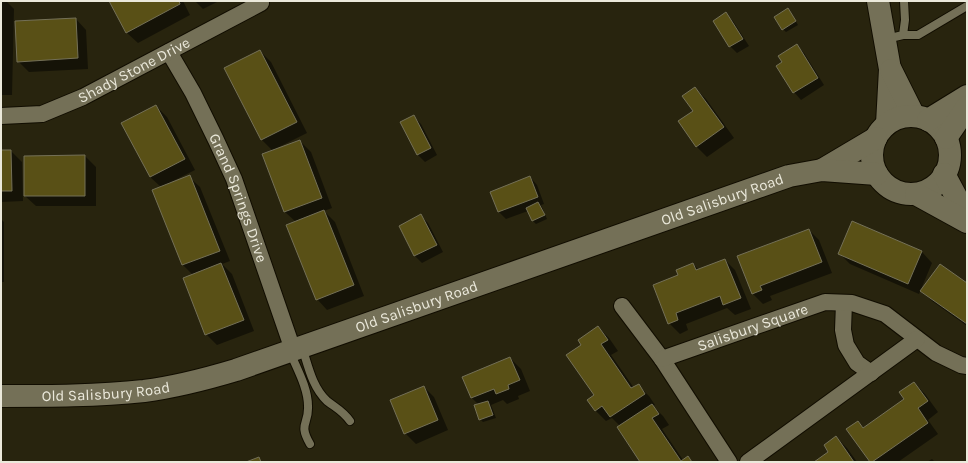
<svg xmlns="http://www.w3.org/2000/svg" width="968" height="463" font-family="Karla,sans-serif">
	<style>
		.shadow { fill: #0007 }
		.building { fill: #595016; stroke: #747057 }
		.lines { fill: none; stroke-linecap: round; stroke-linejoin: round }
		.lane-casing { stroke: #110d00; stroke-width: 10 }
		.street-casing { stroke: #110d00; stroke-width: 18 }
		.secondary-casing { stroke: #110d00; stroke-width: 24 }
		.lane { stroke: #747057; stroke-width: 8 }
		.street { stroke: #747057; stroke-width: 16 }
		.secondary { stroke: #747057; stroke-width: 22 }
		.labels { text-anchor: middle; dominant-baseline: central; stroke-width: 4; stroke-linejoin: round; paint-order: stroke }
		.street-label { font-size: 15px; fill: #ebe9db; stroke: #1f1b05 }
	</style>
	<rect width="100%" height="100%" fill="#28240e"/>
	<!-- shadow -->
	<path class="shadow" d="M1 1H6L14 9 12 95H1Z
		M110 1H183L190 15 138 43 127 33Z
		M195 1H219L203 9Z
		M791 13 798 25 786 32 783 29Z
		M726 14 733 21 749 46 737 53 730 46Z
		M76 19 86 30 88 69 29 72 18 61Z
		M797 46 804 53 824 85 801 100 794 92 783 63Z
		M260 51 271 62 307 133 277 148 278 150 300 141 311 152 332 208 324 211 335 222 364 296 327 310 317 299 296 222 285 212 273 151 262 140 226 69Z
		M695 88 706 99 734 138 707 157 696 146 694 111Z
		M156 106 167 117 195 170 171 182V184L189 177 200 187 230 261 222 264 232 274 254 331 217 345 206 334 193 275 183 265 161 187 150 177Z
		M414 117 421 124 437 155 425 162 417 154Z
		M1 151H11L22 162 23 201 1 202Z
		M85 156 96 167V206H36L25 196Z
		M530 177 537 185 544 204 541 205 547 219 536 224 533 221 528 211 506 219 499 212 491 193Z
		M421 216 428 223 443 252 422 263 415 256Z
		M1 219 4 222V282H1Z
		M853 222 922 252 932 263 919 294 850 264 840 254Z
		M809 230 819 240 832 273 770 296 772 300 763 304 752 293Z
		M725 260 735 270 751 309 735 315 727 308 686 324 688 330 680 334 669 323 679 276 693 264 699 270Z
		M967 284V326L932 301 922 291Z
		M1 295 2 296V356H1Z
		M598 327 609 338 618 351 611 355 634 388 638 385 649 396 655 405 653 406 663 416 669 425 662 429 683 460 688 457 693 462H641L620 426 612 418 606 421 596 411 588 400 595 395 582 345Z
		M510 358 521 369 530 391 518 396 519 399 507 404 503 400 491 405 496 418 483 422 480 419 479 405 472 398 463 377Z
		M914 383 925 394 938 412 928 420 938 434 898 462H871L858 422 864 428 906 399Z
		M424 387 434 397 448 430 416 444 405 433Z
		M836 437 847 448 857 462H815L830 452Z
		M932 459 935 462H927Z"/>
	<!-- building -->
	<path class="building" d="M109 1H179L180 4 126 33Z
		M788 8 796 21 782 30 774 17Z
		M726 12 743 39 729 47 713 21Z
		M76 18 78 58 17 62 15 21Z
		M797 44 818 78 793 93 776 66 782 62 778 56Z
		M260 50 297 122 261 140 224 68Z
		M695 87 724 127 696 147 678 121 693 111 682 96Z
		M156 105 185 159 150 177 121 123Z
		M414 115 431 148 417 155 400 122Z
		M300 140 322 198 284 212 262 154Z
		M1 150H11L12 191H1Z
		M85 155V196H24V156Z
		M190 175 220 251 182 265 152 190Z
		M530 176 538 197 498 212 490 192Z
		M538 202 545 215 532 221 526 208Z
		M324 210 354 285 316 300 286 225Z
		M421 214 437 245 414 256 399 226Z
		M852 221 922 251 908 284 838 254Z
		M809 229 822 262 760 286 762 290 752 294 737 256Z
		M725 259 741 298 723 305 720 296 676 313 678 320 668 324 653 285 678 275 676 270 693 263 696 270Z
		M221 263 244 320 205 335 183 278Z
		M940 264 967 283V324L920 291Z
		M598 326 608 340 601 344 631 388 639 384 645 394 610 417 602 406 595 411 587 400 594 395 566 355 581 345 578 340Z
		M510 357 520 380 508 385 509 389 496 394 494 389 471 398 462 377Z
		M914 382 928 401 918 408 928 423 872 462H870L846 429 858 421 863 428 904 399 899 392Z
		M424 386 438 420 404 434 390 400Z
		M488 401 493 415 479 420 474 405Z
		M652 404 659 414 652 418 681 461 688 456 692 462H640L617 427Z
		M836 436 854 462H814L828 452 824 445Z
		M259 457 261 462H246Z"/>
	<g class="lines">
		<defs>
			<path id="lane" d="M903 35 905 20 904 1
				M886 39 903 35H918L967 6
				M302 347C308 365 312 387 327 401 336 408 343 411 350 421
				M290 352C297 369 308 388 308 406 309 425 298 423 310 444"/>
			<g id="street">
				<path id="s1" d="M169 52 193 93 216 140 234 179 293 350"/>
				<path id="s2" d="M1 116 42 114 83 97 261 3"/>
				<path d="M844 303 843 330 846 345 857 363 871 373"/>
				<path d="M622 306 662 359 729 462"/>
				<path id="s3" d="M662 359 825 302 852 303 885 314 936 353 961 365 967 366"/>
				<path d="M748 462 917 339"/>
			</g>
			<g id="secondary">
				<path d="M878 1 890 69 887 124"/>
				<path d="M891 70 914 116"/>
				<circle cx="911" cy="155" r="39"/>
				<path d="M928 120 967 96"/>
				<path d="M946 138 967 107"/>
				<path d="M822 170 876 138"/>
				<path d="M944 174 967 217"/>
				<path d="M916 194 967 222"/>
				<path id="s4" d="M1 396C49 396 97 396 144 391 175 387 206 379 236 370L789 176 822 170 877 174"/>
			</g>
		</defs>
		<!-- lane casing -->
		<use href="#lane" class="lane-casing"/>
		<!-- street casing -->
		<use href="#street" class="street-casing"/>
		<!-- secondary casing -->
		<use href="#secondary" class="secondary-casing"/>
		<!-- lane -->
		<use href="#lane" class="lane"/>
		<!-- street -->
		<use href="#street" class="street"/>
		<!-- secondary -->
		<use href="#secondary" class="secondary"/>
	</g>
	<g class="labels">
		<!-- street labels -->
		<g class="street-label">
			<text stroke="none"><textPath href="#s2" startOffset="143">Shady Stone Drive</textPath></text>
			<text stroke="none"><textPath href="#s1" startOffset="162">Grand Springs Drive</textPath></text>
			<text stroke="none"><textPath href="#s4" startOffset="753">Old Salisbury Road</textPath></text>
			<text stroke="none"><textPath href="#s4" startOffset="429">Old Salisbury Road</textPath></text>
			<text stroke="none"><textPath href="#s3" startOffset="96">Salisbury Square</textPath></text>
			<text stroke="none"><textPath href="#s4" startOffset="105">Old Salisbury Road</textPath></text>
		</g>
	</g>
	<!-- border -->
	<rect width="968" height="463" fill="none" stroke="#ebe9db" stroke-width="4"/>
</svg>
